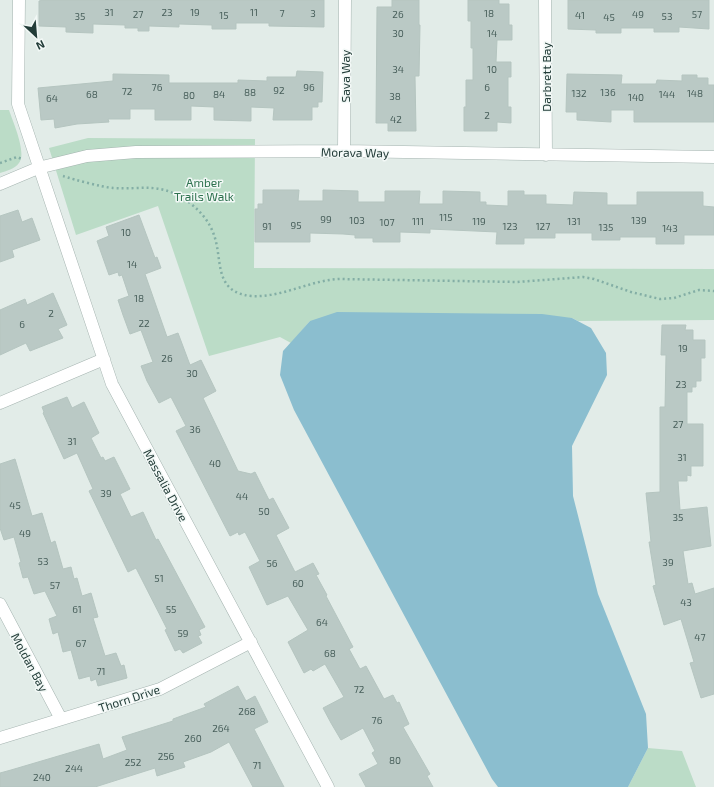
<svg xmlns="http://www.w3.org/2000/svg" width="714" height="787" font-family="'Exo 2',sans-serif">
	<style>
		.green { fill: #bbdcc7 }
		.water { fill: #8bbecf }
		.building { fill: #bac9c5; stroke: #b5c5c0 }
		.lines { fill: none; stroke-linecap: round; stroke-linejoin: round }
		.street-casing { stroke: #a5b4b0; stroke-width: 13 }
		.path { stroke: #83aea5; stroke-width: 2.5; stroke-dasharray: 2 3; stroke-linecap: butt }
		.street { stroke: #fff; stroke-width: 12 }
		.labels { text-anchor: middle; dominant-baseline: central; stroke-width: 3; stroke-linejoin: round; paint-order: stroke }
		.number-label { font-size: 10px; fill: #485f5b }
		.street-label { font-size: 12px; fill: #223c38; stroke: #f2f8f6 }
		.park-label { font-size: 12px; fill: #2e724f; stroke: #f2f8f6 }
	</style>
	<rect width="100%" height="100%" fill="#e2ece8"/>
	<!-- green -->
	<path class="green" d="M0 110H9C13 122 27 153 19 163 15 169 6 171 0 173Z
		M88 138 255 139 254 268 714 269V320L578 321 572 318 310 321 291 343 280 337 209 356 158 206 76 235 49 148Z
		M648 748 682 751 696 787H628Z"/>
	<!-- water -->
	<path class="water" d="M337 312 542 314 572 318 591 328 606 353 607 375 572 446 573 496 598 594 646 714 648 748 628 787H498L492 779 294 410 280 375 283 351 310 321Z"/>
	<!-- building -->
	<path class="building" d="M43 0H324V27L269 26V23H236V29H212V25L179 24V27L149 26V31H138V28H125V25L93 24V33L66 32V27L39 26V1Z
		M392 0H419V25H420L419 76H415L416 131H388V123H376L377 7H392Z
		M468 0H499V4H509V25H512V40H497L496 62H511V77H508V107H511V123L497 122V131H464V107H466V80H473V48H471V21H468Z
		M568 0H709V29L679 27V32H654V28H621V33H596V30L568 29Z
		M297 71 323 72 322 102H318V107H312V120H273L274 108 251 107V121L214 120V107L191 106V120H155V109H130V119H108L109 122 77 124 55 128 54 119 41 120 38 88 113 81V74L169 75V83H238V80L267 81V77H296Z
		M567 74 622 75 621 84H656L657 80 682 81V75H697V78H708V85H714V122H634V110H611V122L577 120V112H566Z
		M263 190H299L298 201H323V190L358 191V202H385V191H420L419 204H443V191L480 192V202H486V205L508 206V191H524V195H546V204L573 205 574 192 607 193V205H637V192H703V206L714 207V235H684V244H656V237H620V240H592V233H555V238H524V244H496L497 232 430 229V233L400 232V242H373V238H355V235L343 234 310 233V242H255V209H258V204H263Z
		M18 210 22 222 32 218 40 240 12 250 14 257 0 262V216Z
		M139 215 155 258 157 257 161 268 145 274 167 337 178 333 190 365 201 360 216 391 203 398 238 471 251 474 255 472 269 500 273 498 289 528 276 535 295 572 313 563 319 574 316 575 327 595 326 596 353 647 349 649 360 669 366 666 384 699 393 695 397 703 399 702 409 724 403 727 430 774 427 776 433 787H366L359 774 378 764 372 753 375 751 363 728 341 740 331 723 323 708 344 697 325 664 313 671 311 669 304 673 288 642 308 630 288 596 267 605 249 567 260 561 245 532 239 535 238 532 230 536 176 431 186 426 171 397 159 403 147 381 141 366 153 362 141 330 130 334 123 315 118 300 129 296 122 275 119 276 118 272 109 275 97 241 109 236 106 227Z
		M53 293 67 325 58 329 63 338 30 351 26 343 0 355V310L25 299 27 305Z
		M662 325H686L685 330H693V340H705V358H701V381H696V387H692V392H687V424H703V466H691V476L687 475V481H678L680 510 707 507 711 546 683 551 688 584 692 583 695 594 714 588V694L701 698 690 663 694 662 681 619 664 625 653 586 656 585 649 542H651L646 493 660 492V407H665L666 355H661Z
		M67 397 72 408 84 402 99 433 91 438 101 458 103 457 105 461 114 457 130 489 120 494 131 517 143 512 156 540 158 539 205 627 199 630 201 635 198 636 202 643 183 653 180 649 175 651 165 630 167 629 136 568 128 572 89 491 93 489 77 453 64 459 43 413 44 412 42 407Z
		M15 459 32 516 42 513 51 543 55 541 63 569 71 567 74 579 77 578 82 596 91 593 98 617 93 618 105 656 116 653 121 666 124 665 127 678 98 686 96 679 91 681 90 676 79 679 71 650 63 652 58 632 53 634 49 619 57 616 45 591 34 594 28 577 23 578 19 563 21 562 14 537 4 540 0 528V464Z
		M238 686 246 701 255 696 268 722 254 729 284 787H253L229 742 211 752 183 762 185 767 157 776 155 768 95 787H0V773L11 770 99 744 103 759 127 750 122 737 173 721V719L206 707 204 704Z"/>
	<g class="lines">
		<defs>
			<path id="street" d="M19 0 18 104 112 384 328 787
				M545 0 546 155
				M344 151 345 0
				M0 184 38 168 87 156 136 152 344 151 714 157
				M0 403 104 359
				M0 604 61 719
				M0 738 160 689 251 642"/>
		</defs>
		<!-- street casing -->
		<use href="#street" class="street-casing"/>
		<!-- path -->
		<path class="path" d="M0 163 17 157 22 159
			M63 176C75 180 102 187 113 188 141 190 158 182 184 199 197 207 209 220 214 235 223 260 213 292 251 296 282 298 310 280 340 279L517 282 583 277 594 279 631 292 660 299 674 298 699 290 714 291"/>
		<!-- street -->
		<use href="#street" class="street"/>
	</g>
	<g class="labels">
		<!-- number labels -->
		<g class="number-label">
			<text x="109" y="12">31</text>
			<text x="167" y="12">23</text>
			<text x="195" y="12">19</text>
			<text x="254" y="12">11</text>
			<text x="282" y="13">7</text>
			<text x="313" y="13">3</text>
			<text x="489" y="13">18</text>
			<text x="138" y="14">27</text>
			<text x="398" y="14">26</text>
			<text x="638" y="14">49</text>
			<text x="697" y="14">57</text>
			<text x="224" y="15">15</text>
			<text x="580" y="15">41</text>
			<text x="80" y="16">35</text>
			<text x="667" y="16">53</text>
			<text x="609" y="17">45</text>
			<text x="398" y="33">30</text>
			<text x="492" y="33">14</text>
			<text x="398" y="69">34</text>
			<text x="492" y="69">10</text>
			<text x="157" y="87">76</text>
			<text x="309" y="87">96</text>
			<text x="487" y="87">6</text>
			<text x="279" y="90">92</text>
			<text x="127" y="91">72</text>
			<text x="250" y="92">88</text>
			<text x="608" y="92">136</text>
			<text x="579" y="93">132</text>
			<text x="695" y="93">148</text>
			<text x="92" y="94">68</text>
			<text x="219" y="94">84</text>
			<text x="667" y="94">144</text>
			<text x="189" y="95">80</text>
			<text x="395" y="96">38</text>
			<text x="636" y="97">140</text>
			<text x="52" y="98">64</text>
			<text x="487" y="115">2</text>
			<text x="396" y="119">42</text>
			<text x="446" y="217">115</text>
			<text x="326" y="219">99</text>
			<text x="357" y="220">103</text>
			<text x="639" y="220">139</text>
			<text x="418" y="221">111</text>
			<text x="479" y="221">119</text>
			<text x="574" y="221">131</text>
			<text x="387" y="222">107</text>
			<text x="296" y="225">95</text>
			<text x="267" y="226">91</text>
			<text x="510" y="226">123</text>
			<text x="543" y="226">127</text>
			<text x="606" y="227">135</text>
			<text x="670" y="228">143</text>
			<text x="126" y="232">10</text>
			<text x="132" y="264">14</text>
			<text x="139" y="298">18</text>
			<text x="51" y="313">2</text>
			<text x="144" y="323">22</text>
			<text x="22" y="324">6</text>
			<text x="683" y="348">19</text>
			<text x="167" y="358">26</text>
			<text x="192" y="373">30</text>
			<text x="681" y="384">23</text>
			<text x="678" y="424">27</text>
			<text x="195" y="429">36</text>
			<text x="72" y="441">31</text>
			<text x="682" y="457">31</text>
			<text x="215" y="463">40</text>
			<text x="106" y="493">39</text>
			<text x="242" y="496">44</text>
			<text x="15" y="505">45</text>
			<text x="264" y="511">50</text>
			<text x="678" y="517">35</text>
			<text x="25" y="533">49</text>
			<text x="43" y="561">53</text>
			<text x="668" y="562">39</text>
			<text x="272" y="563">56</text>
			<text x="159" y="578">51</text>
			<text x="298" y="583">60</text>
			<text x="55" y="585">57</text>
			<text x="686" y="602">43</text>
			<text x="77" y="609">61</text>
			<text x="171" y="609">55</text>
			<text x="322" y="622">64</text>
			<text x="183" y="633">59</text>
			<text x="700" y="637">47</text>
			<text x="81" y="643">67</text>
			<text x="330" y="653">68</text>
			<text x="101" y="671">71</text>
			<text x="359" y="689">72</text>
			<text x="247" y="711">268</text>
			<text x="377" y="720">76</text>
			<text x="221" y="728">264</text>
			<text x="193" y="738">260</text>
			<text x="166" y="756">256</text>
			<text x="395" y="760">80</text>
			<text x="133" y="762">252</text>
			<text x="257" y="765">71</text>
			<text x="74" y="768">244</text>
			<text x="42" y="777">240</text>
		</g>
		<!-- street labels -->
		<g class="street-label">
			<text transform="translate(345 76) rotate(-90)">Sava Way</text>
			<text transform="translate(546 77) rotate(-90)">Darbrett Bay</text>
			<text transform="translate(355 152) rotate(1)">Morava Way</text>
			<text transform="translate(166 485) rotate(62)">Massalia Drive</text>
			<text transform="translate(30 662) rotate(62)">Moldan Bay</text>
			<text transform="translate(129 698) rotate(-18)">Thorn Drive</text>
		</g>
		<!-- park labels -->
		<g class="park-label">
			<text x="204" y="182">Amber<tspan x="204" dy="14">Trails Walk</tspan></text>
		</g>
	</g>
	<!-- north arrow -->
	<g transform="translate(36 36) rotate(154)" stroke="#f2f8f6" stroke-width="3" paint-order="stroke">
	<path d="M0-3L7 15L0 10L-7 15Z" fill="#223c38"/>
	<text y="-6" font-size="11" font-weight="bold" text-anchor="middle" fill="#223c38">N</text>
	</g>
</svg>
